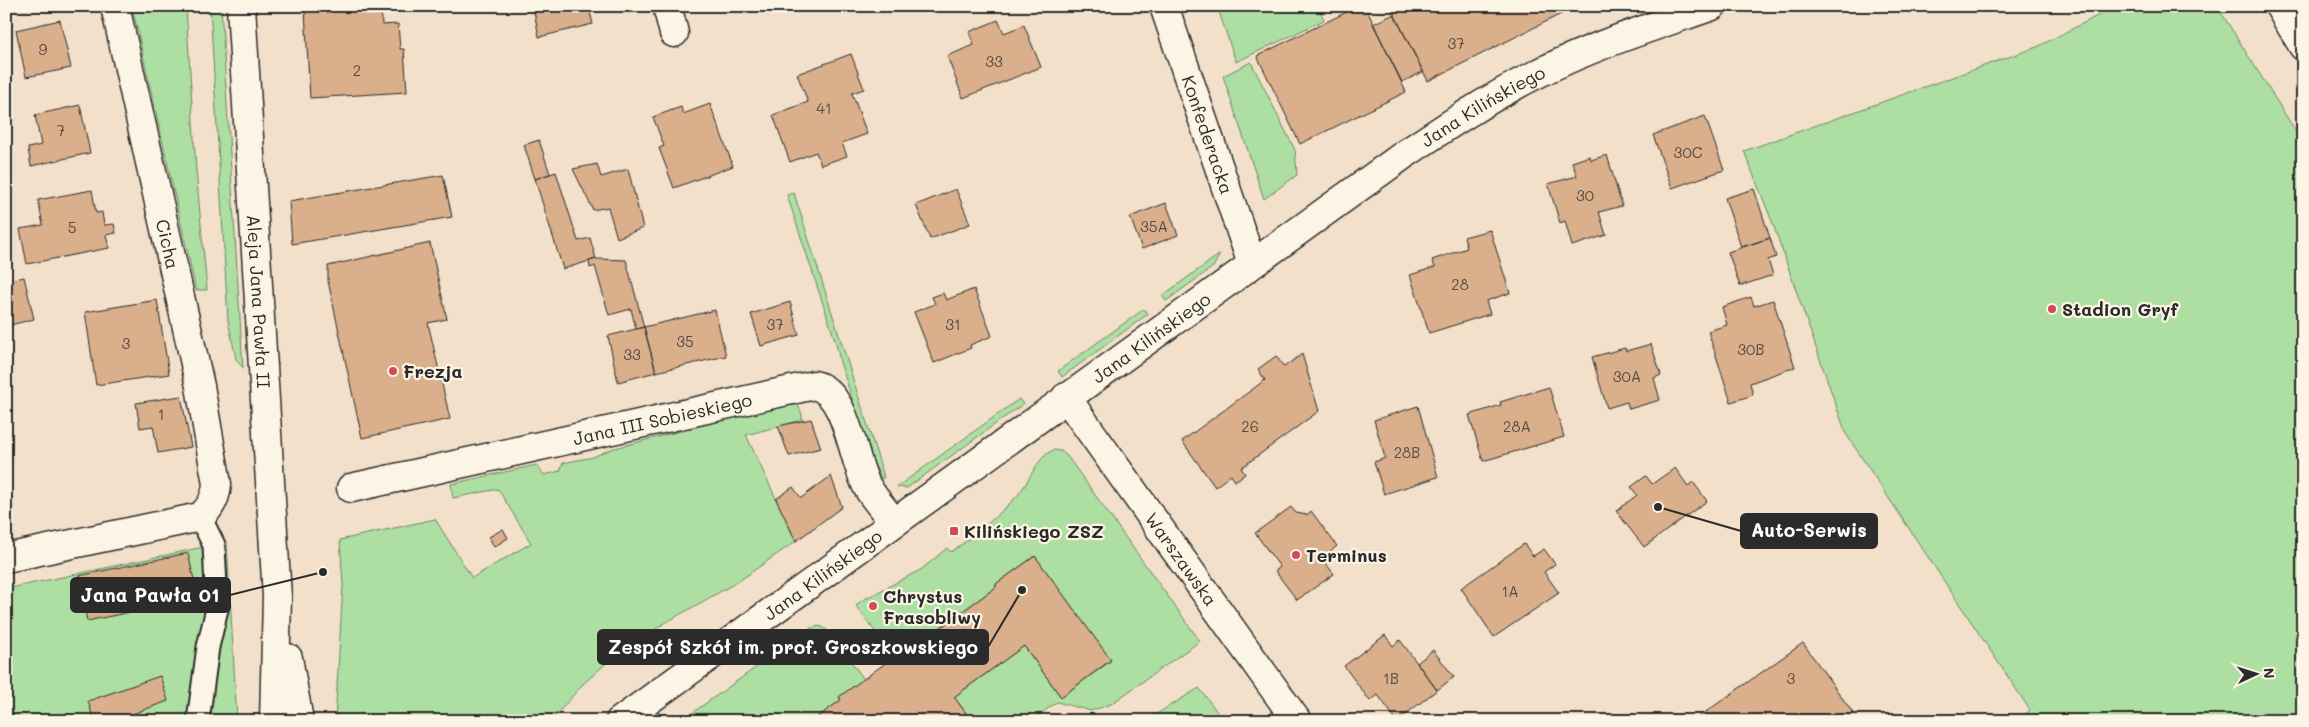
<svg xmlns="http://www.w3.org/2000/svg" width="2309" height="727" font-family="Mali,sans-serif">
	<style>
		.green { fill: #acdfa1; stroke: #6c8566 }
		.building { fill: #daaf8b; stroke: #2b2b2b }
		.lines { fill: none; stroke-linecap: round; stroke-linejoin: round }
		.lane-casing { stroke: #2b2b2b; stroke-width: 25 }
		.street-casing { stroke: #2b2b2b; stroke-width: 31 }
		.secondary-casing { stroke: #2b2b2b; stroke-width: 31 }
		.lane { stroke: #fcf5e5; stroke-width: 21 }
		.street { stroke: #fcf5e5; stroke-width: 28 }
		.secondary { stroke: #fcf5e5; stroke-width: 28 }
		.poi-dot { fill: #d1495b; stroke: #fcf5e5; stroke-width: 2 }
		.labels { text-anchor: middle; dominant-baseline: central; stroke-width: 4.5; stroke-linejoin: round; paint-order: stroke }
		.number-label { font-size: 15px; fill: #574c43 }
		.street-label { font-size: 18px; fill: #2b2b2b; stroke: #fcf5e5 }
		.poi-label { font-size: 18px; font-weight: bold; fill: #2b2b2b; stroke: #fcf5e5; text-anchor: start }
		.leader { fill: none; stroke: #2b2b2b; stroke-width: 2 }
		.callout-dot { fill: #2b2b2b; stroke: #fcf5e5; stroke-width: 2 }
		.callout { fill: #2b2b2b; stroke: #2b2b2b; stroke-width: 2 }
		.callout-label { font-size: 19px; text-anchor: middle; font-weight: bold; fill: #fff }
	</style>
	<rect width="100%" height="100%" fill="#f2e0ca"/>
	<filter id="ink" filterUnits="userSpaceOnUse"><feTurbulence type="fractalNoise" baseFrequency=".02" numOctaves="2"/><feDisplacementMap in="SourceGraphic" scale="10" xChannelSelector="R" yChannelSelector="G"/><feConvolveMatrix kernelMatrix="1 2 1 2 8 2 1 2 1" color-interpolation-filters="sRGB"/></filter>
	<g filter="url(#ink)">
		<!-- green -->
		<path class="green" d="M132 6H186L196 170 207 290H196Z
			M210 6H221L243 368 236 359 228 320Z
			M1217 6H1318L1324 20 1236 62Z
			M2099 6H2217L2303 143V721H2016L2030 710 1846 434 1773 224 1744 151 2037 47 2103 13Z
			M1251 62 1295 150 1297 175 1264 199 1223 76Z
			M794 193 884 477 882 479 875 467 840 362 836 343 787 195Z
			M1220 254 1213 267 1166 301 1162 296Z
			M1144 309 1148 314 1062 377 1058 371Z
			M1019 399 1023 404 907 488 897 487Z
			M781 405H798L802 414V420L746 435 796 541 739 581 663 624 612 658 582 685 551 721H335L343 585 340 540 435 519 472 578 531 543 498 489 453 498 451 484 536 465 544 475 560 471 563 463 593 457 611 449Z
			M1053 450 1061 451 1067 456 1200 641 1111 704 1091 711 1057 702 1031 721H972L954 697 1024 646 1061 697 1111 661 1035 556 996 584V587L919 643 917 640 894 657 856 606 861 601 922 569 947 548 951 552C975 535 997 517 1017 496 1029 483 1036 458 1053 450Z
			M227 542 237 721H6V589Z
			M820 626 827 630 864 679 839 697 841 700 812 721H681L811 628Z
			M1199 688 1224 721H1145Z"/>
		<!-- building -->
		<path class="building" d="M318 6H381L382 25 398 24 400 49H404L407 92 310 98 305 11 318 10Z
			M533 6H598L589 8 593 24 539 37Z
			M1359 6H1365L1406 92 1300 144 1257 56Z
			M1390 6H1575V7L1428 81Z
			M1394 14 1423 72 1402 82 1373 24Z
			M60 20 71 68 26 77 16 30Z
			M998 20 1004 33 1024 25 1041 67 963 98 947 56 974 45 969 32Z
			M851 54 864 89 852 93 867 134 842 143 847 156 821 165 816 152 790 162 773 115 808 102 797 74Z
			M710 104 733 166 674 188 659 148 664 146 653 117 681 107 683 114Z
			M80 105 90 153 31 166 28 148 41 145 35 115Z
			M1705 116 1724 170 1672 188 1653 135Z
			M539 140 550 174 535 179 524 145Z
			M1607 155 1622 206 1599 212 1606 235 1572 246 1565 221 1560 223 1548 184 1577 176 1572 162 1590 156 1591 160Z
			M597 164 601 177 628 169 643 228 617 238 608 207 593 210 573 169Z
			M556 172 578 241 590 238 596 259 563 269 535 179Z
			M443 175 452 217 292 244 289 201Z
			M956 189 970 224 930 239 916 205Z
			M1754 189 1770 238 1741 247 1725 198Z
			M92 190 96 213 102 212 104 225 114 224 116 233 106 235 109 248 27 264 20 229 43 225 38 200Z
			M1166 203 1178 235 1142 249 1130 217Z
			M1490 230 1510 293 1486 301 1490 314 1429 333 1410 275 1435 267 1432 260 1467 248 1464 237Z
			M1770 238 1776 257 1768 260 1773 275 1740 286 1728 252Z
			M430 243 447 319 428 323 450 419 362 438 328 281V266Z
			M596 259 626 260 644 327 636 329 631 309 609 315 595 266 590 268 589 261Z
			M24 277 34 319 6 326V281Z
			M974 289 992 336 970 345 971 348 934 363 914 312 935 304 932 297 943 293 946 300Z
			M1751 297 1754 306 1773 300 1795 367 1750 383 1753 395 1731 402 1708 331 1727 325 1722 307Z
			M157 300 169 374 96 385 85 312Z
			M790 302 799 335 761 346 751 314Z
			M715 310 726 356 656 372 644 327Z
			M644 327 656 372 618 382 608 336Z
			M1651 344 1661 375 1654 378 1660 400 1629 409 1627 402 1607 408 1592 357 1625 348 1626 351Z
			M1302 354 1319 411 1241 468 1245 474 1235 481 1231 475 1215 487 1182 441 1265 380 1258 369 1276 356 1284 367Z
			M1549 387 1564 437 1483 461 1469 415 1501 405 1500 402Z
			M181 396 191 447 158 453 153 426 140 428 136 403Z
			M1418 406 1438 477 1384 494 1374 462 1385 458 1374 420Z
			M811 419 821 448 789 456 778 426Z
			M1675 468 1688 486 1693 482 1707 501 1644 547 1616 511 1637 495 1631 487 1646 476 1652 484Z
			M831 476 842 507 796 541 776 499 793 487 801 498Z
			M1291 507 1296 513 1307 515 1311 511 1337 546 1322 559 1334 574 1297 600 1275 571 1280 567 1255 533Z
			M503 529 508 538 494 547 489 537Z
			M1524 544 1533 556 1544 549 1555 564 1544 572 1559 593 1494 637 1461 588Z
			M188 553 198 598 87 621 78 576Z
			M1035 556 1111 660 1061 697 1024 646 954 697 972 721H812L841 700 839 697 917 640 919 643 996 587V584Z
			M1385 635 1393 646 1400 640 1437 690 1397 721 1378 695 1370 701 1344 666Z
			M1803 643 1853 713 1843 721H1693Z
			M1433 650 1454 677 1437 690 1417 663Z
			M160 676 168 701 113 721H94L88 701Z"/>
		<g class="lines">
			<defs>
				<path id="lane" d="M198 721 208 647 217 609 214 545 200 517"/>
				<g id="street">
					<path d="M667 6 674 33"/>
					<path id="s1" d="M1164 6 1252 264"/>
					<path d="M2279 6 2303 46"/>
					<path id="s2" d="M1066 397 1297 721"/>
					<path id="s3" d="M351 488 814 385C848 392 852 461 868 488 875 500 885 511 894 522"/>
					<path d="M6 558 200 517C211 508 216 498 217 484L200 386 115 6"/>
				</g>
				<g id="secondary">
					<path id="s4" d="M241 6 277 597 274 721"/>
					<path d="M288 658 299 721"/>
					<path id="s5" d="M620 721 1405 154C1447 126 1489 98 1535 75 1591 46 1652 27 1712 6"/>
				</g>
			</defs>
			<!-- lane casing -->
			<use href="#lane" class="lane-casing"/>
			<!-- street casing -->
			<use href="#street" class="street-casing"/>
			<!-- secondary casing -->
			<use href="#secondary" class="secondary-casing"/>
			<!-- lane -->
			<use href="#lane" class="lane"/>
			<!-- street -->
			<use href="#street" class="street"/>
			<!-- secondary -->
			<use href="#secondary" class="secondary"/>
		</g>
	</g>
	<!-- markers -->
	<g class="poi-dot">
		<circle cx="2052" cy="309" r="5"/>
		<circle cx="393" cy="371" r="5"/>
		<rect x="949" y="526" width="10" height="10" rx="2.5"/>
		<circle cx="1296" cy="555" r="5"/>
		<circle cx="873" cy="606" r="5"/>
	</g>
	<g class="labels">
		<!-- number labels -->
		<g class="number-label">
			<text x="1456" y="43">37</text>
			<text x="43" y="49">9</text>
			<text x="994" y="61">33</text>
			<text x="357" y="70">2</text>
			<text x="824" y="108">41</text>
			<text x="61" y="130">7</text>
			<text x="1688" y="152">30C</text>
			<text x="1585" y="195">30</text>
			<text x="1154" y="226">35A</text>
			<text x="72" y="227">5</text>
			<text x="1460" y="284">28</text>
			<text x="775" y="324">37</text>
			<text x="953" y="324">31</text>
			<text x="685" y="341">35</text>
			<text x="126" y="343">3</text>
			<text x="1751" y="349">30B</text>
			<text x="632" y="354">33</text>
			<text x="1627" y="376">30A</text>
			<text x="161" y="414">1</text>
			<text x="1250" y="426">26</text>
			<text x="1517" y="426">28A</text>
			<text x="1407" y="452">28B</text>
			<text x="1510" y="591">1A</text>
			<text x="1391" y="678">1B</text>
			<text x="1791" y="678">3</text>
		</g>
		<!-- street labels -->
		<g class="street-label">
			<text stroke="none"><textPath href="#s5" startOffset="1060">Jana Kilińskiego</textPath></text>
			<text stroke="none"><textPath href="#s1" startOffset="136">Konfederacka</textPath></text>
			<text transform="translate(168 244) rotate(77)">Cicha</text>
			<text stroke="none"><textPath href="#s4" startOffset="296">Aleja Jana Pawła II</textPath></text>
			<text stroke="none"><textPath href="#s5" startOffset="655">Jana Kilińskiego</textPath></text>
			<text stroke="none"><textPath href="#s3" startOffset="319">Jana III Sobieskiego</textPath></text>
			<text stroke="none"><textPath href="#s2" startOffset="199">Warszawska</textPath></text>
			<text stroke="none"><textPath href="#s5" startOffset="250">Jana Kilińskiego</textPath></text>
		</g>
		<!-- poi labels -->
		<g class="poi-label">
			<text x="2062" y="309">Stadion Gryf</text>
			<text x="403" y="371">Frezja</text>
			<text x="964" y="531">Kilińskiego ZSZ</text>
			<text x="1306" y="555">Terminus</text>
			<text x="883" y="596">Chrystus<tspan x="883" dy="21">Frasobliwy</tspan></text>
		</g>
	</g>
	<!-- callouts -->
	<path class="leader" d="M1658 507L1741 531M323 572L230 595M1022 590L988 647"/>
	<g class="callout-dot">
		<circle cx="1658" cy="507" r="5"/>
		<circle cx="323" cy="572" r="5"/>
		<circle cx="1022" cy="590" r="5"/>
	</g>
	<g class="callout">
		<rect x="1741" y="514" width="136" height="34" rx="5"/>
		<rect x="71" y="578" width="159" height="34" rx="5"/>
		<rect x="598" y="630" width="390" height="34" rx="5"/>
	</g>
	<g class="callout-label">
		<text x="1809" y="537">Auto-Serwis</text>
		<text x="150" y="602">Jana Pawła 01</text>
		<text x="793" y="654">Zespół Szkół im. prof. Groszkowskiego</text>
	</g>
	<!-- margin -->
	<rect width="2309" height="727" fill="none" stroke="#fcf5e5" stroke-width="25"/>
	<rect x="12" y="12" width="2284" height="702" fill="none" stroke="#2b2b2b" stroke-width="2" filter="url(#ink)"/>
	<!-- north arrow -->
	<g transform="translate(2256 674) rotate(86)" stroke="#fcf5e5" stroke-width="4" paint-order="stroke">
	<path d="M0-4L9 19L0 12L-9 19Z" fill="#2b2b2b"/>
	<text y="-8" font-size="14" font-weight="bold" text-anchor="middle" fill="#2b2b2b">N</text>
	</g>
</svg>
